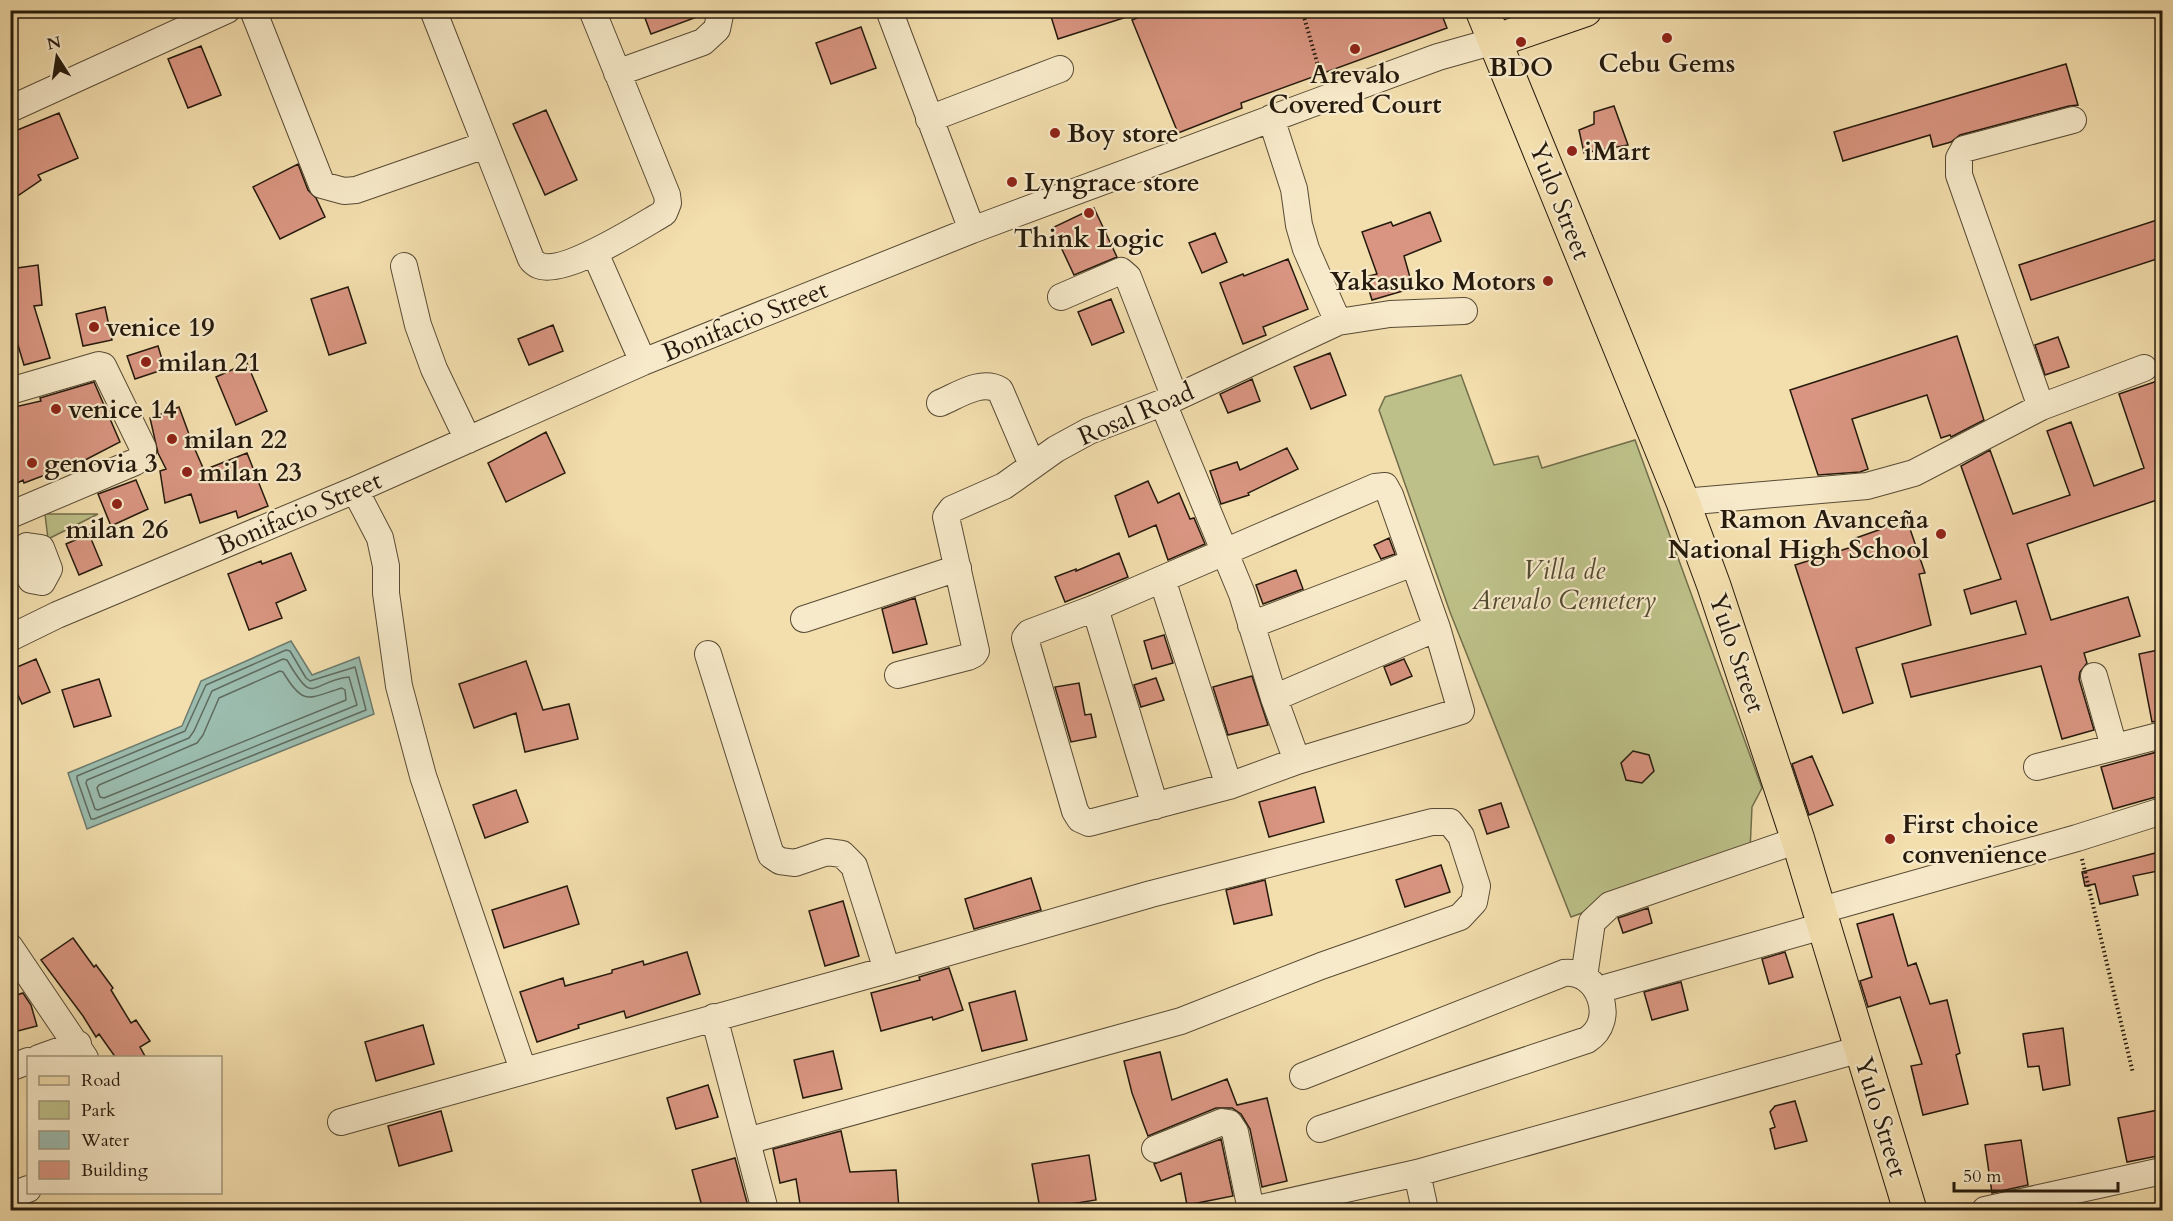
<svg xmlns="http://www.w3.org/2000/svg" width="2173" height="1221" font-family="Cardo,serif">
	<style>
		.green { fill: #bdc189; stroke: #716e4b; stroke-width: 1.5 }
		.water { fill: #9bbcae; stroke: #6c7b6e; stroke-width: 1.5 }
		.lines { fill: none; stroke-linecap: round; stroke-linejoin: round }
		.shore { stroke: #606b5e; stroke-width: 1.5 }
		.building { fill: #d99581; stroke: #251a0d; stroke-width: 1.5 }
		.minor-casing { stroke: #584b35; stroke-width: 28 }
		.major-casing { stroke: #251a0d; stroke-width: 35 }
		.path { stroke: #251a0d; stroke-width: 4; stroke-dasharray: 1.5 3; stroke-linecap: butt }
		.minor { stroke: #f7eaca; stroke-width: 26 }
		.major { stroke: #f3dead; stroke-width: 33 }
		.poi-dot { fill: #8f2418; stroke: #f7eaca; stroke-width: 2 }
		.labels { text-anchor: middle; dominant-baseline: central; stroke-width: 4.5; stroke-linejoin: round; paint-order: stroke }
		.poi-label { font-size: 26px; font-weight: bold; fill: #251a0d; stroke: #f7eaca; text-anchor: start }
		.street-label { font-size: 26px; fill: #251a0d; stroke: #f7eaca }
		.park-label { font-size: 26px; font-style: italic; fill: #534c32; stroke: #f7eaca }
	</style>
	<rect width="100%" height="100%" fill="#f3dead"/>
	<filter id="stains"><feTurbulence type="fractalNoise" baseFrequency=".00333" numOctaves="4"/><feColorMatrix values="0 0 0 0 .2 0 0 0 0 .09 0 0 0 0 .02 0 0 0 .5 -.17"/></filter>
	<radialGradient id="worn" r=".72"><stop offset=".6" stop-color="#630" stop-opacity="0"/><stop offset="1" stop-color="#630" stop-opacity=".3"/></radialGradient>
	<!-- green -->
	<path class="green" d="M1461 375 1494 465 1538 456 1542 468 1635 440 1762 788 1752 807 1750 851 1571 917 1450 612 1379 410 1385 397Z
		M45 514H98L48 539Z"/>
	<!-- water -->
	<path class="water" d="M291 641 312 675 359 657 374 714 87 829 68 773 182 726 201 681Z"/>
	<g class="lines">
		<!-- shore -->
		<path class="shore" d="M286 650 290 651 306 678 310 681 355 667 366 710 94 819H91L77 779V776L185 731 206 685Z
			M283 659 287 660C315 708 309 682 349 677L357 705 98 810 95 809 86 783 87 780 189 738 194 731 212 691Z
			M280 671 283 672C304 707 308 698 342 688L345 690 346 700 104 798 100 797 97 788 99 785 197 743 203 735 219 698Z"/>
	</g>
	<!-- building -->
	<path class="building" d="M642 10H706L705 14 651 34Z
		M1049 10H1135L1136 14 1058 39Z
		M1157 10H1440L1447 28 1241 103 1242 108 1178 133 1132 20Z
		M861 27 876 68 831 84 816 43Z
		M201 46 221 95 188 108 168 59Z
		M2066 64 2078 105 2069 106 1960 135 1951 142 1933 147 1930 135 1843 161 1834 132Z
		M1614 106 1628 145 1584 153 1579 130 1594 124V112Z
		M546 110 577 180 545 195 513 124Z
		M59 113 78 158 38 175 41 180 10 201V133Z
		M298 164 308 190 316 198 325 217 280 239 253 187Z
		M1094 208 1117 257 1074 275 1052 228Z
		M1430 212 1441 241 1404 256 1413 288 1372 300 1365 277 1377 274 1362 232 1391 222 1393 226Z
		M2163 218V257L2031 300 2019 265Z
		M1215 233 1227 262 1202 273 1189 243Z
		M1288 259 1308 309 1263 327 1266 335 1243 344 1220 283 1243 274 1244 276Z
		M38 265 42 305 34 306 50 358 24 365 15 335 10 291V269Z
		M348 287 366 343 329 355 311 299Z
		M1111 299 1124 332 1092 345 1078 312Z
		M105 307 112 340 83 346 76 314Z
		M553 325 563 351 529 365 518 339Z
		M1957 336 1984 420 1951 437 1950 435 1941 438 1927 395 1852 419 1868 469 1860 472 1818 475 1790 390Z
		M2058 337 2069 367 2045 375 2035 345Z
		M158 346 165 369 135 379 127 356Z
		M1330 353 1346 395 1311 409 1294 367Z
		M247 363 267 411 236 425 216 377Z
		M1252 379 1260 401 1228 413 1220 394Z
		M2163 379V498L2027 544 2051 620 2128 597 2140 636 2084 653 2087 663 2080 672 2079 679 2094 730 2062 739 2041 666 1911 697 1902 664 2026 634 2016 601 1971 614 1964 590 2001 579 1961 466 1990 450 2013 514 2070 495 2047 431 2071 422 2094 486 2144 468 2119 394Z
		M94 382 120 442 87 459 24 483 23 480 10 487V408L41 401 40 398Z
		M179 407 193 445 204 470 247 453 268 506 238 518 236 511 200 523 191 494 165 503 160 471 166 469 158 453 150 418Z
		M546 432 565 473 506 502 488 463Z
		M1287 448 1298 469 1248 493 1249 495 1221 504 1210 471 1237 462 1240 470Z
		M136 480 148 509 111 526 98 494Z
		M1148 481 1158 503 1179 493 1190 519 1194 518 1205 544 1168 560 1156 525 1129 537 1115 496Z
		M1907 520 1925 573 1919 574 1931 625 1856 648 1873 703 1843 713 1795 565 1855 546 1853 539Z
		M89 534 102 565 79 575 66 544Z
		M1389 538 1395 554 1381 559 1374 545Z
		M291 553 306 590 276 603 282 618 249 630 228 574 261 561 262 564Z
		M1119 553 1128 577 1065 602 1055 577 1076 569V571Z
		M1296 570 1303 589 1263 604 1256 585Z
		M915 598 927 644 893 653 882 609Z
		M1164 635 1173 663 1152 669 1144 641Z
		M2163 649V720L2152 722 2139 654Z
		M36 659 50 692 22 704 10 677V670Z
		M1404 659 1412 676 1391 685 1384 667Z
		M526 661 543 710 569 704 578 739 525 752 516 713 474 728 459 684Z
		M1252 676 1268 725 1228 735 1213 687Z
		M1156 678 1164 700 1141 707 1134 685Z
		M99 679 111 716 74 727 62 690Z
		M1079 683 1085 715 1091 714 1096 737 1071 742 1055 687Z
		M1633 751 1649 755 1654 771 1642 783 1626 780 1621 763Z
		M2157 752 2163 770V795L2113 809 2101 767Z
		M1812 756 1833 805 1809 815 1792 764Z
		M1315 787 1324 822 1269 837 1259 802Z
		M516 790 528 822 485 838 473 805Z
		M1501 803 1509 827 1487 834 1479 810Z
		M2163 851V870L2133 876 2138 895 2100 904 2095 884 2085 886 2082 872Z
		M1441 865 1450 892 1405 907 1396 880Z
		M1031 878 1041 910 974 929 965 899Z
		M1265 880 1272 915 1234 924 1226 890Z
		M567 886 579 924 504 948 492 910Z
		M843 901 859 956 825 966 809 911Z
		M1648 908 1652 923 1623 933 1618 918Z
		M1893 914 1908 966 1916 963 1930 1004 1947 1000 1960 1053 1956 1055 1968 1104 1923 1115 1911 1066 1922 1064 1900 997 1868 1007 1860 981 1872 977 1857 924Z
		M73 938 94 967 96 965 113 988 111 990 131 1023 136 1020 150 1041 140 1047 146 1058H116L99 1034 96 1037 83 1016 41 960Z
		M687 952 700 994 626 1018 624 1011 578 1025 579 1028 537 1042 520 992 563 978 565 986 612 973V970L643 961 644 965Z
		M1785 952 1793 977 1769 984 1762 959Z
		M949 968 963 1010 933 1020 932 1017 881 1031 871 993 920 980 919 977Z
		M1681 982 1688 1010 1652 1020 1644 992Z
		M1015 991 1027 1040 982 1051 969 1003Z
		M23 993 31 1005 37 1026 10 1033V997Z
		M423 1025 434 1064 376 1081 365 1042Z
		M2063 1028 2070 1085 2043 1090 2039 1066 2028 1067 2023 1034Z
		M833 1051 842 1089 803 1098 794 1060Z
		M1160 1052 1172 1100 1227 1079 1237 1105 1267 1098 1287 1181 1262 1187 1250 1129 1241 1114 1232 1108H1216L1148 1136 1132 1093 1124 1061Z
		M708 1085 718 1117 676 1129 667 1098Z
		M1795 1101 1807 1141 1775 1149 1770 1129 1775 1127 1770 1112 1775 1106Z
		M2163 1109V1155L2127 1162 2118 1118Z
		M441 1111 452 1151 399 1166 388 1126Z
		M841 1131 850 1172 896 1170 899 1209 801 1210 796 1179 780 1183 773 1149Z
		M1221 1139 1233 1196 1187 1205 1181 1173 1161 1181 1154 1164Z
		M2021 1140 2028 1185 1992 1193 1985 1145Z
		M1089 1155 1096 1200 1040 1209 1032 1164Z
		M735 1158 749 1210H703L692 1170Z"/>
	<g class="lines">
		<defs>
			<path id="minor" d="M253 10 322 185 344 191 356 190 485 145
				M433 10 531 259C531 260 537 265 538 265 563 277 641 226 664 213L668 203 667 195 592 10
				M889 10 972 230
				M617 73 703 42 717 29 721 10
				M10 109 227 10
				M1271 118 1294 189 1299 225 1306 249 1338 322
				M929 119 1060 69
				M595 253 643 362
				M404 266 418 325 434 369 468 440
				M1061 297 1121 271 1128 277 1175 398
				M10 391 99 365 103 366 143 448V457L135 462 10 515
				M940 403C959 395 981 379 1000 390L1032 465
				M1163 403 1242 594 1274 698 1297 761
				M2041 407 1959 175V158L1964 149 2073 120
				M1385 486 1390 495 1437 628 1461 711 1297 761 1229 786 1089 823 1080 819 1075 811 1026 642 1025 638 1029 633 1095 608 1375 487Z
				M355 490 380 538 386 566V593L399 686 423 776 523 1070
				M1683 502 1867 486 1914 473 2041 407 2144 368
				M27 546 41 548 49 569 42 582
				M27 546 20 557 31 580 42 582
				M1162 579 1229 786
				M1095 608 1155 806
				M804 619 958 568
				M1251 625 1413 563
				M10 638 57 615 355 490 643 362 972 230 1327 98 1438 57 1495 41
				M708 654 771 855 780 861 795 863 827 852 842 854 854 866 887 970
				M898 675 968 657 974 654 976 651 946 517 952 509 1004 486 1056 449 1089 431 1175 398 1338 322 1390 314 1464 311
				M2094 676 2114 747
				M1274 698 1437 628
				M2037 767 2162 735
				M1818 911 2077 838 2162 811
				M10 947 85 1058
				M1584 977 1592 922 1610 905 1798 840
				M1598 990 1823 926
				M714 1017 765 1210
				M39 1058 78 1044
				M10 1068 28 1061
				M1303 1076 1564 973C1599 969 1618 1021 1587 1040L1320 1129
				M341 1122 887 970 1151 894 1432 822H1450L1461 836 1477 886 1474 902 1460 917 1321 966 1181 1021 747 1141
				M1155 1149 1222 1122 1229 1123 1235 1132 1251 1210
				M1417 1173 1425 1210
				M10 1196 28 1189
				M1252 1210 1417 1173 1861 1049
				M1985 1210 2162 1171"/>
			<path id="major" d="M1482 10 1683 502 1714 586 1798 840 1910 1210
				M1495 41 1585 10"/>
		</defs>
		<!-- minor casing -->
		<use href="#minor" class="minor-casing"/>
		<!-- major casing -->
		<use href="#major" class="major-casing"/>
		<!-- path -->
		<path class="path" d="M1302 10 1321 76
			M2082 859 2133 1073"/>
		<!-- minor -->
		<use href="#minor" class="minor"/>
		<!-- major -->
		<use href="#major" class="major"/>
	</g>
	<!-- markers -->
	<g class="poi-dot">
		<circle cx="1667" cy="38" r="6"/>
		<circle cx="1521" cy="42" r="6"/>
		<circle cx="1355" cy="49" r="6"/>
		<circle cx="1055" cy="133" r="6"/>
		<circle cx="1572" cy="151" r="6"/>
		<circle cx="1012" cy="182" r="6"/>
		<circle cx="1089" cy="213" r="6"/>
		<circle cx="1548" cy="281" r="6"/>
		<circle cx="94" cy="327" r="6"/>
		<circle cx="146" cy="362" r="6"/>
		<circle cx="56" cy="409" r="6"/>
		<circle cx="172" cy="439" r="6"/>
		<circle cx="32" cy="463" r="6"/>
		<circle cx="187" cy="472" r="6"/>
		<circle cx="117" cy="504" r="6"/>
		<circle cx="1941" cy="534" r="6"/>
		<circle cx="1890" cy="839" r="6"/>
	</g>
	<g class="labels">
		<!-- poi labels -->
		<g class="poi-label">
			<text x="1667" y="63" text-anchor="middle">Cebu Gems</text>
			<text x="1521" y="67" text-anchor="middle">BDO</text>
			<text x="1355" y="74" text-anchor="middle">Arevalo<tspan x="1355" dy="30">Covered Court</tspan></text>
			<text x="1067" y="133">Boy store</text>
			<text x="1584" y="151">iMart</text>
			<text x="1024" y="182">Lyngrace store</text>
			<text x="1089" y="238" text-anchor="middle">Think Logic</text>
			<text x="1536" y="281" text-anchor="end">Yakasuko Motors</text>
			<text x="106" y="327">venice 19</text>
			<text x="158" y="362">milan 21</text>
			<text x="68" y="409">venice 14</text>
			<text x="184" y="439">milan 22</text>
			<text x="44" y="463">genovia 3</text>
			<text x="199" y="472">milan 23</text>
			<text x="1929" y="519" text-anchor="end">Ramon Avanceña<tspan x="1929" dy="30">National High School</tspan></text>
			<text x="117" y="529" text-anchor="middle">milan 26</text>
			<text x="1902" y="824">First choice<tspan x="1902" dy="30">convenience</tspan></text>
		</g>
		<!-- street labels -->
		<g class="street-label">
			<text transform="translate(1560 201) rotate(68)">Yulo Street</text>
			<text transform="translate(745 321) rotate(-22)">Bonifacio Street</text>
			<text transform="translate(1136 414) rotate(-23)">Rosal Road</text>
			<text transform="translate(299 513) rotate(-23)">Bonifacio Street</text>
			<text transform="translate(1737 653) rotate(71)">Yulo Street</text>
			<text transform="translate(1881 1117) rotate(73)">Yulo Street</text>
		</g>
		<!-- park labels -->
		<g class="park-label">
			<text x="1564" y="570">Villa de<tspan x="1564" dy="30">Arevalo Cemetery</tspan></text>
		</g>
	</g>
	<!-- margin -->
	<rect width="2173" height="1221" fill="none" stroke="#f3dead" stroke-width="36"/>
	<rect x="12" y="12" width="2149" height="1197" fill="none" stroke="#251a0d" stroke-width="3"/>
	<rect x="18" y="18" width="2137" height="1185" fill="none" stroke="#251a0d" stroke-width="1.5"/>
	<!-- legend -->
	<rect x="27" y="1056" width="195" height="138" fill="#f7eaca" stroke="#a3977e" stroke-width="1.5"/>
	<rect x="39" y="1076" width="30" height="9" fill="#f3dead" stroke="#a3977e" stroke-width="1.5"/>
	<text x="81" y="1086" font-size="18" fill="#251a0d">Road</text>
	<rect x="39" y="1101" width="30" height="18" fill="#bdc189" stroke="#a3977e" stroke-width="1.5"/>
	<text x="81" y="1116" font-size="18" fill="#251a0d">Park</text>
	<rect x="39" y="1131" width="30" height="18" fill="#9bbcae" stroke="#a3977e" stroke-width="1.5"/>
	<text x="81" y="1146" font-size="18" fill="#251a0d">Water</text>
	<rect x="39" y="1161" width="30" height="18" fill="#d99581" stroke="#a3977e" stroke-width="1.5"/>
	<text x="81" y="1176" font-size="18" fill="#251a0d">Building</text>
	<!-- north arrow -->
	<g transform="translate(57 57) rotate(348)" stroke="#f7eaca" stroke-width="4.5" paint-order="stroke">
	<path d="M0-4.5L10 22L0 15L-10 22Z" fill="#251a0d"/>
	<text y="-9" font-size="16" font-weight="bold" text-anchor="middle" fill="#251a0d">N</text>
	</g>
	<!-- scale -->
	<path d="M1954 1182v9h164v-9" fill="none" stroke="#251a0d" stroke-width="3"/>
	<text x="1963" y="1182" font-size="18" fill="#251a0d" stroke="#f7eaca" stroke-width="4.5" paint-order="stroke">50 m</text>
	<rect width="100%" height="100%" filter="url(#stains)"/>
	<rect width="100%" height="100%" fill="url(#worn)"/>
</svg>
